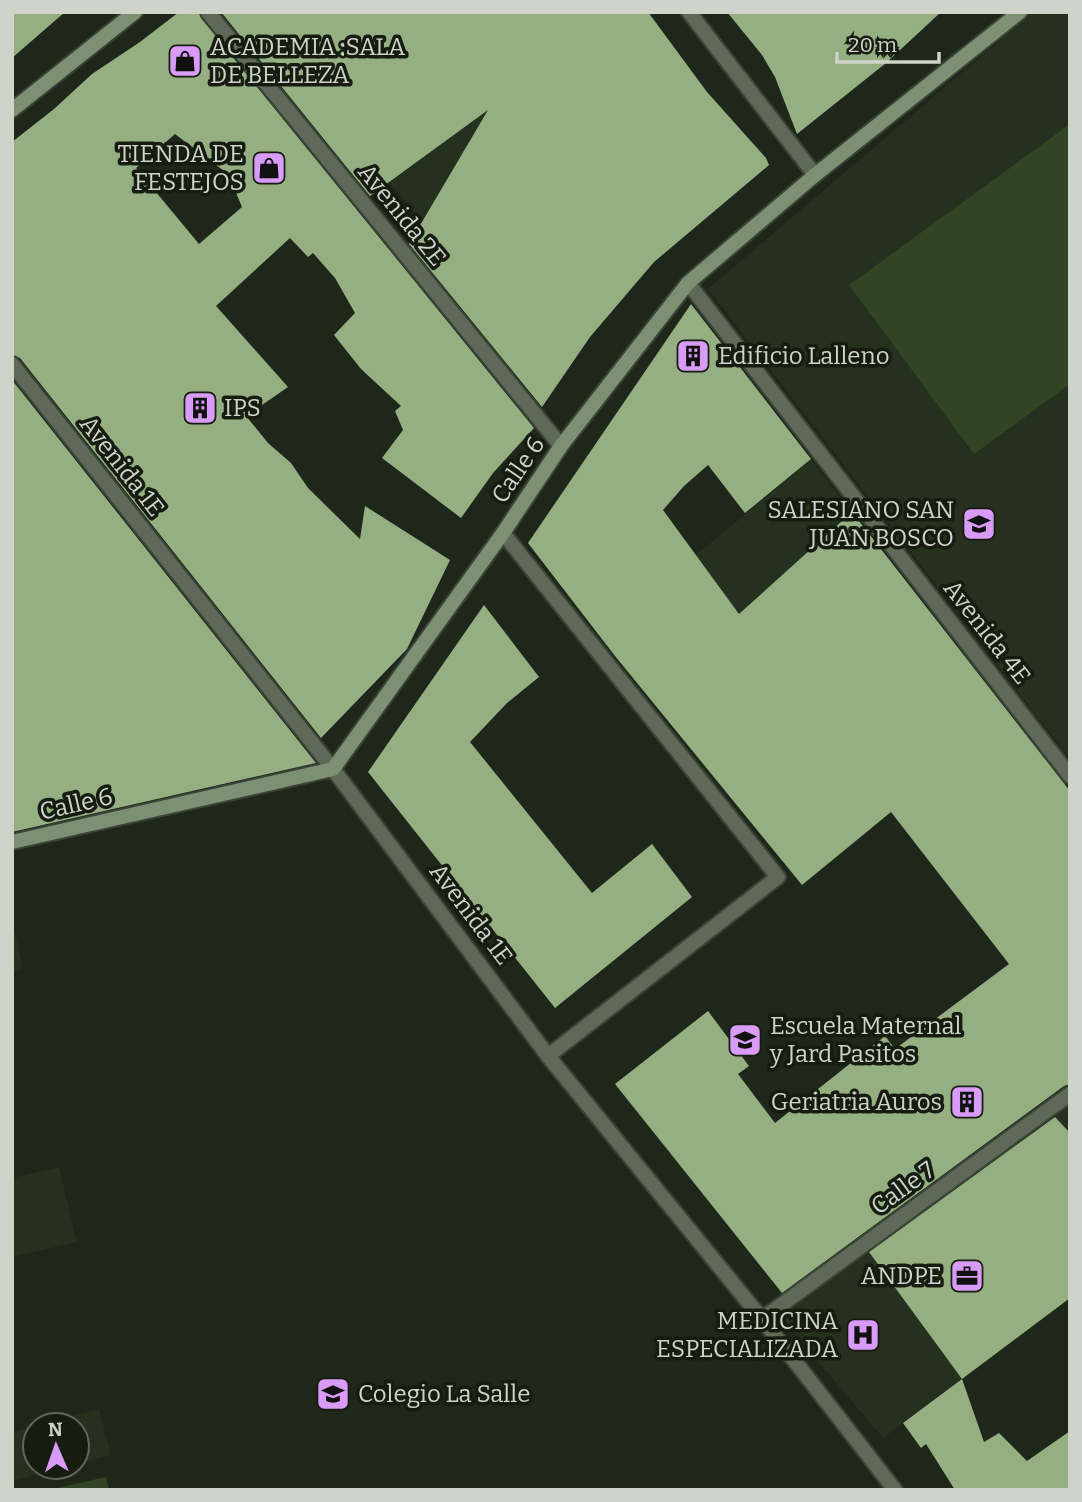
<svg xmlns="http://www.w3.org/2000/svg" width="1082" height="1502" font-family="Bitter,serif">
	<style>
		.built { fill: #25301e }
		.green { fill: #314423 }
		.building { fill: #95af83; fill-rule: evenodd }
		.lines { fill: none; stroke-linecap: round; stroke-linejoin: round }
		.street-casing { stroke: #3b4336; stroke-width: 18 }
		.secondary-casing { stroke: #3b4336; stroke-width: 18 }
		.street { stroke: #5e6957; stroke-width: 14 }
		.secondary { stroke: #7e9073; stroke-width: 14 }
		.labels { text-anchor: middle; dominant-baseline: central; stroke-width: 7; stroke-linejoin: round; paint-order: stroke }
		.poi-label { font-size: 24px; fill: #cfd4cb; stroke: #161d10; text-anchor: start }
		.street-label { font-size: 24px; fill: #cfd4cb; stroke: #161d10 }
	</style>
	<rect width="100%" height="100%" fill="#1f271a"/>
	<!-- built -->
	<path class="built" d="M1033 12H1070V759L708 289Z
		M504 98 469 175 437 197 422 221 389 183Z
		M811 460 852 512 739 614 696 555Z
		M12 917 23 970 12 972Z
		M1070 1101V1133L1053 1114Z
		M59 1167 77 1242 12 1257V1178Z
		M867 1249 962 1378 997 1352 883 1438 781 1318Z
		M99 1409 111 1455 77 1464V1425H39Z
		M35 1426V1467H66L12 1481V1432Z"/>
	<!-- green -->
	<path class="green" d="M1070 124V384L974 454 849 285Z
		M106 1477 109 1490H48Z"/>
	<!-- building -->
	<path class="building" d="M12 12H65L12 58Z
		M179 12H199L201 18 534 428 493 473 461 518 382 458 403 430 395 411 401 406 361 369 334 335 355 313 335 278 313 253 308 257 290 238 216 306 288 387 246 416 268 443 291 463 308 488 360 539 365 506 450 560 407 649 321 738 20 358 12 355V142L54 109 92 74 140 42ZM175 134 228 174 242 207 199 244 136 168Z
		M221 12H648L707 92 766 158 769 165 654 262 590 337 542 407 409 244 488 110 370 196Z
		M727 12H941L886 63 797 134 775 77 762 55Z
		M691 304 811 459 745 513 708 465 684 486 663 510 739 614 852 512 1070 791V1084L1064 1086 782 1293 615 1084 708 1011 749 1066 738 1074 775 1123 885 1036 895 1049 1009 964 891 812 802 885 615 656 528 543Z
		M12 380 316 763 12 832Z
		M484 605 539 677 507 703 470 742 592 893 652 844 692 897 555 1008 368 772Z
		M1055 1117 1070 1133V1298L962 1379 869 1252Z
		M962 1379 984 1442 999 1433 1027 1461 1070 1431V1490H955L926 1444 921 1448 903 1423Z"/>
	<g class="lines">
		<defs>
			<path id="street" d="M208 12 561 446
				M689 12 815 175
				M688 283 1070 776
				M12 364 333 769 548 1056 762 1319 895 1490
				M503 533 778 877 548 1056
				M762 1319 1070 1094"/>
			<path id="secondary" d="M12 110 135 12
				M12 842 333 769 503 533 561 446 688 283 815 175 1020 12"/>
		</defs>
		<!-- street casing -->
		<use href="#street" class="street-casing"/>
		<!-- secondary casing -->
		<use href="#secondary" class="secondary-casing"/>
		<!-- street -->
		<use href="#street" class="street"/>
		<!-- secondary -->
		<use href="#secondary" class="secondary"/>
	</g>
	<!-- icons -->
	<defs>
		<symbol id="shop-square" viewBox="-11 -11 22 22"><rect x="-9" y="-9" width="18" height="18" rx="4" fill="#d89bf8" stroke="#161d10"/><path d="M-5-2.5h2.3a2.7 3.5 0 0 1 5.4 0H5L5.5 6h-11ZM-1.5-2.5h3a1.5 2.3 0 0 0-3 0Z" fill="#111"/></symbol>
		<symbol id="building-square" viewBox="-11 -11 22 22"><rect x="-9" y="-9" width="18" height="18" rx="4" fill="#d89bf8" stroke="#161d10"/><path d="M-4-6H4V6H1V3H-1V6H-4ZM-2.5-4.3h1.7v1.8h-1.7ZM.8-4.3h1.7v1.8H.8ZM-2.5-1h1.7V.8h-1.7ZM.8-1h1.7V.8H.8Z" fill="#111"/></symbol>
		<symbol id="university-square" viewBox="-11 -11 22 22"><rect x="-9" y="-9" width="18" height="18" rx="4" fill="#d89bf8" stroke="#161d10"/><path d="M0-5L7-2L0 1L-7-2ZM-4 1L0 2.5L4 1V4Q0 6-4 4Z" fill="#111"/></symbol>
		<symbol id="school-square" viewBox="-11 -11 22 22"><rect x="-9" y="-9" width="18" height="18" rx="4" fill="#d89bf8" stroke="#161d10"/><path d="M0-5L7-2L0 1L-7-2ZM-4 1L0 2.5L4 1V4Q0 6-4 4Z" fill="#111"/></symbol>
		<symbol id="office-square" viewBox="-11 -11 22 22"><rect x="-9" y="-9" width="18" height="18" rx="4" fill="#d89bf8" stroke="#161d10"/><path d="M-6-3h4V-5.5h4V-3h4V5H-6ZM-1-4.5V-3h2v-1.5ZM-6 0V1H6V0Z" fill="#111"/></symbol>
		<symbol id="hospital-square" viewBox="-11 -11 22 22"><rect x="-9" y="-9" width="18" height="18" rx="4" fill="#d89bf8" stroke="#161d10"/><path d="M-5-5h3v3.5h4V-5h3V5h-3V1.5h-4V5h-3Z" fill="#111"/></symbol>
	</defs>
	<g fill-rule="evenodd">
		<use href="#shop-square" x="166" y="42" width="38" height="38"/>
		<use href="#shop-square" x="250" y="149" width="38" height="38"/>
		<use href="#building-square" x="674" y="337" width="38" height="38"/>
		<use href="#building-square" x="181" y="389" width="38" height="38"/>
		<use href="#university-square" x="960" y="505" width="38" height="38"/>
		<use href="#school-square" x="726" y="1021" width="38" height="38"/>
		<use href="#building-square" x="948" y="1083" width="38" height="38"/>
		<use href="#office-square" x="948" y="1257" width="38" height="38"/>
		<use href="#hospital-square" x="844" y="1316" width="38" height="38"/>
		<use href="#school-square" x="314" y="1375" width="38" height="38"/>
	</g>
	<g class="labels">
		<!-- poi labels -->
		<g class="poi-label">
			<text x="210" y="47">ACADEMIA :SALA<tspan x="210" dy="28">DE BELLEZA</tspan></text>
			<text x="244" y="154" text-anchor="end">TIENDA DE<tspan x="244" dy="28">FESTEJOS</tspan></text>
			<text x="718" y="356">Edificio Lalleno</text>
			<text x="224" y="408">IPS</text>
			<text x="954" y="510" text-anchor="end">SALESIANO SAN<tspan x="954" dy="28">JUAN BOSCO</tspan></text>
			<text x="770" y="1026">Escuela Maternal<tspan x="770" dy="28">y Jard Pasitos</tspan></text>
			<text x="942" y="1102" text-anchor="end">Geriatria Auros</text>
			<text x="942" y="1276" text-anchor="end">ANDPE</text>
			<text x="838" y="1321" text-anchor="end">MEDICINA<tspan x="838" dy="28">ESPECIALIZADA</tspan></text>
			<text x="358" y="1394">Colegio La Salle</text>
		</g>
		<!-- street labels -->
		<g class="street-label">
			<text transform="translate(402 215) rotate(51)">Avenida 2E</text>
			<text transform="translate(122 466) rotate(52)">Avenida 1E</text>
			<text transform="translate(518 470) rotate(-56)">Calle 6</text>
			<text transform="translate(987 632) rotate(52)">Avenida 4E</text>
			<text transform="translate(76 804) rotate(-13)">Calle 6</text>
			<text transform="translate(471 914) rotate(53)">Avenida 1E</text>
			<text transform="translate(903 1188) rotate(-36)">Calle 7</text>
		</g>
	</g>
	<!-- border -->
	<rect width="1082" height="1502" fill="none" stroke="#cfd4cb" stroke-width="28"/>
	<!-- north arrow -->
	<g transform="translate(56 1446) rotate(358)"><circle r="33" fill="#161d10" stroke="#60665b" stroke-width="2"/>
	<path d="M0-5L12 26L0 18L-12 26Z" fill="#d89bf8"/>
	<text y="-10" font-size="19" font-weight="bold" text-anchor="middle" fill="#cfd4cb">N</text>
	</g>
	<!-- scale -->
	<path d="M837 52v10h102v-10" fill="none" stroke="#cfd4cb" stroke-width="3.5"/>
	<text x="848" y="52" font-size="21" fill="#cfd4cb" stroke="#161d10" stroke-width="5" paint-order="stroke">20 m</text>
</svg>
